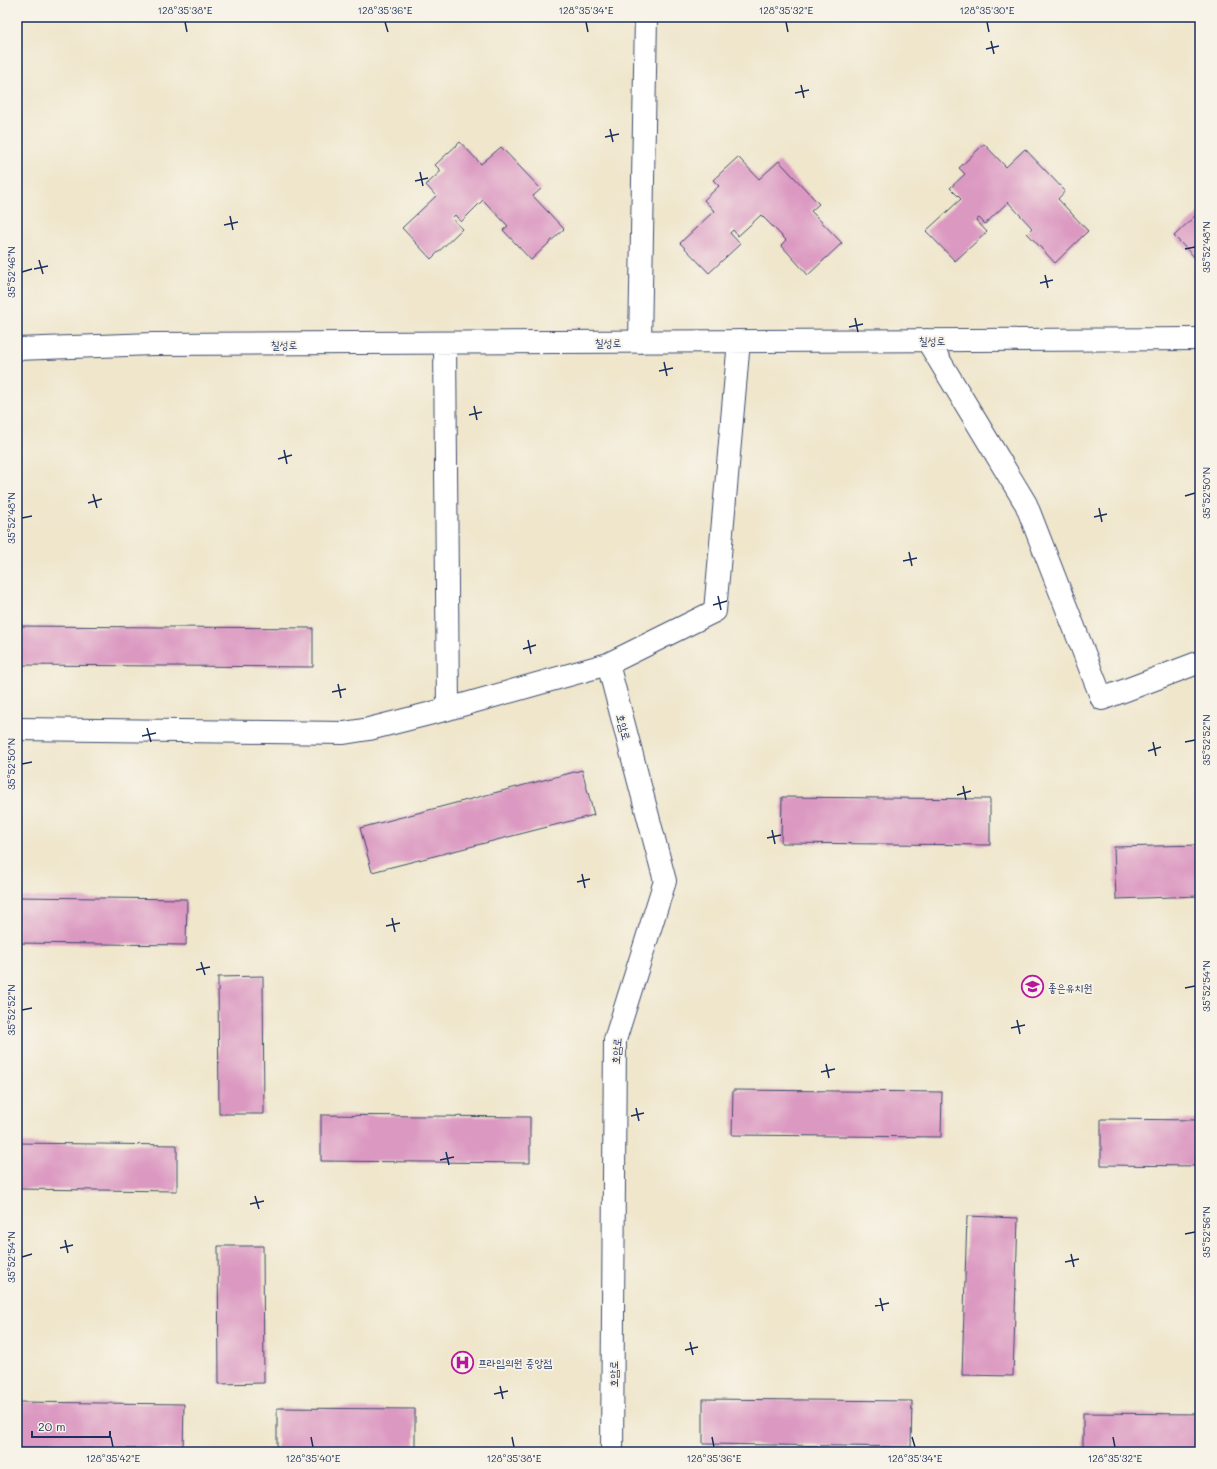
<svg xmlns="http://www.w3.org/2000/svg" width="1217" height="1469" font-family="Mali,'Poor Story',sans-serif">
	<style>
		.building { fill: #db98c1 }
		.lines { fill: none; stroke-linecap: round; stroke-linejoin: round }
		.minor-casing { stroke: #3b4a6e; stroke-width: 24 }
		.minor { stroke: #fff; stroke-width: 22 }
		.ticks { fill: none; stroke: #1b2f5e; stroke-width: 1.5 }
		.labels { text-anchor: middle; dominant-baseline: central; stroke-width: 4; stroke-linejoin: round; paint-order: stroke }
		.street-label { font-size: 11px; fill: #1b2f5e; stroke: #f7f3e8 }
		.poi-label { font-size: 11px; fill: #1b2f5e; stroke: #f7f3e8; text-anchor: start }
		.neatline { fill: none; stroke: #1b2f5e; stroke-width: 1.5 }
		.ticks-label { font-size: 10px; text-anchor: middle; fill: #1b2f5e }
	</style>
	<rect width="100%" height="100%" fill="#f7f3e8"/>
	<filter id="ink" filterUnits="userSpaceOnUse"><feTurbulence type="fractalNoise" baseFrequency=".025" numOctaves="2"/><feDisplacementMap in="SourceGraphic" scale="8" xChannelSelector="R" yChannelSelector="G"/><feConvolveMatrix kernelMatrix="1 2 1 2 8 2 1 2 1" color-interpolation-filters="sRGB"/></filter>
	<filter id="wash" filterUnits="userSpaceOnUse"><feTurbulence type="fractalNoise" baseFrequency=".012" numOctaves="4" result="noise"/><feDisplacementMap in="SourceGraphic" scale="16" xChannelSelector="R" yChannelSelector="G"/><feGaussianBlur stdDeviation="0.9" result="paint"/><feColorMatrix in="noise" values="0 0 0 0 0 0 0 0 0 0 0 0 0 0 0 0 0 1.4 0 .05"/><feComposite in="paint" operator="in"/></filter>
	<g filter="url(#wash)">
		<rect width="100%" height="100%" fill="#efe6cc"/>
		<g id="blocks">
			<!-- building -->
			<path class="building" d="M460 142 481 164 501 147 541 189 533 196 564 229 531 260 503 230 508 226 483 200 461 222 455 215 452 218 462 229 431 259 402 228 436 196 426 185 441 171 435 165Z
				M984 144 1006 167 1025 149 1065 191 1058 199 1088 231 1055 263 1027 233 1032 228 1008 202 985 224 979 218 976 220 987 232 955 261 926 231 961 199 950 188 965 174 959 168Z
				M738 157 759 179 779 161 819 204 811 211 842 243 808 275 781 245 786 240 761 215 738 236 733 230 730 233 740 244 709 273 680 243 714 211 704 200 719 186 713 180Z
				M1200 211V263L1174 236Z
				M17 626 313 628V667L17 665Z
				M582 770 594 815 372 872 360 828Z
				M782 797 990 799V845L781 843Z
				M1200 845V896L1116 899 1114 847Z
				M17 897 187 899 186 945 17 943Z
				M263 976 264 1114H219L218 977Z
				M733 1090 942 1092 941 1137 732 1135Z
				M321 1115 530 1117V1163L321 1161Z
				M1101 1119 1200 1120V1166L1101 1165Z
				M17 1143 177 1145V1191L17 1189Z
				M967 1216 1018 1218 1013 1376 962 1375Z
				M218 1246H263L264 1383 219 1384Z
				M703 1399 912 1401 911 1447 703 1444Z
				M17 1402 184 1404 183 1449 17 1448Z
				M277 1408 415 1409V1452H277Z
				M1083 1413 1200 1414V1452H1083Z"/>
		</g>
	</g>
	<g filter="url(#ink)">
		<use href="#blocks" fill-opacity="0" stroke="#3b4a6e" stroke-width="1"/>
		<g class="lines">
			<defs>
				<path id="minor" d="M927 340 1026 504 1102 699 1200 662
					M640 342 646 17
					M445 343 448 709
					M17 349 153 344 1200 339
					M608 664 665 881 615 1040 612 1452
					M17 729 344 733 369 729 448 709 608 664 715 611 739 341"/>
			</defs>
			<!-- minor casing -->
			<use href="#minor" class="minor-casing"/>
			<!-- minor -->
			<use href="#minor" class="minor"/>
		</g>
	</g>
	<!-- ticks -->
	<path class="ticks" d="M185 22 187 32M385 22 388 32M586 22 588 32M786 22 788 32M987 22 989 32M991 41 994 54M986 49 999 46M801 85 804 98M795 93 809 90M610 129 613 142M605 137 619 134M420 172 423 186M415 181 428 178M230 216 233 230M224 225 238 222M1185 249 1195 247M39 260 43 274M34 269 48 266M22 272 32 269M1045 275 1048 288M1040 283 1053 280M855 318 858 332M849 327 863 324M664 362 667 376M659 371 673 368M474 406 477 420M469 415 482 412M284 450 287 464M278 459 292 455M93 494 97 508M1185 496 1195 493M88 503 102 499M1099 508 1102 522M1094 517 1107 514M22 518 32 516M909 552 912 566M903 561 917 558M718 596 721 610M713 605 727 601M528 640 531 654M523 649 536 645M338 684 341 698M332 692 346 689M147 728 151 742M142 736 156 733M1153 742 1156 756M1185 742 1195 740M1148 751 1161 747M22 764 32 762M963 786 966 800M957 795 971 791M772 830 775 844M767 838 781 835M582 874 585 888M577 882 590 879M392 918 395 932M386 926 400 923M201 962 205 975M196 970 210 967M1185 988 1195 986M22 1010 32 1008M1017 1020 1020 1034M1011 1028 1025 1025M826 1064 829 1078M821 1072 835 1069M636 1108 639 1121M631 1116 644 1113M446 1152 449 1165M440 1160 454 1157M255 1196 259 1209M250 1204 264 1201M1185 1234 1195 1232M65 1240 68 1253M60 1248 73 1245M1071 1254 1074 1267M22 1257 32 1254M1065 1262 1079 1259M880 1298 883 1311M875 1306 889 1303M690 1342 693 1355M685 1350 698 1347M500 1386 503 1399M494 1394 508 1391M111 1437 113 1447M311 1437 313 1447M512 1437 514 1447M712 1437 714 1447M912 1437 915 1447M1113 1437 1115 1447"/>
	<!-- icons -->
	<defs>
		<symbol id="school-ring" viewBox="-11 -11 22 22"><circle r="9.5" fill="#f7f3e8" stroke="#b5179e" stroke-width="1.5"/><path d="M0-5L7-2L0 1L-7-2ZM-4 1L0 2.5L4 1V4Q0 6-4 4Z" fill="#b5179e"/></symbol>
		<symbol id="hospital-ring" viewBox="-11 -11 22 22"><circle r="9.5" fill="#f7f3e8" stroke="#b5179e" stroke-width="1.5"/><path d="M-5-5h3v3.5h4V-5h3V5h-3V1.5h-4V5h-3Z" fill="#b5179e"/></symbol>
	</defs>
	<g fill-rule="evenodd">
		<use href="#school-ring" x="1020" y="974" width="25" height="25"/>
		<use href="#hospital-ring" x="450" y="1350" width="25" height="25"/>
	</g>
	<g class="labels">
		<!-- street labels -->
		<g class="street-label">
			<text x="932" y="340">칠성로</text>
			<text x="608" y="342">칠성로</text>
			<text x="284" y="344">칠성로</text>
			<text transform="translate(624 727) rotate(75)">호암로</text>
			<text transform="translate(616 1051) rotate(-86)">호암로</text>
			<text transform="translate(613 1374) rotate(-90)">호암로</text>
		</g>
		<!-- poi labels -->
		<g class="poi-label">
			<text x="1048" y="987">좋은유치원</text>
			<text x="478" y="1362">프라임의원 중앙점</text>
		</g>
	</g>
	<!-- margin -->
	<rect width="1217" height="1469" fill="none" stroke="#f7f3e8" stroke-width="44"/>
	<!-- scale -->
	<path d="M32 1431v6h78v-6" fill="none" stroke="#1b2f5e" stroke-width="2"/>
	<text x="38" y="1431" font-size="12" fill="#1b2f5e" stroke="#f7f3e8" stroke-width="3" paint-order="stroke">20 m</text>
	<rect x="22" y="22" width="1173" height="1425" class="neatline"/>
	<g class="ticks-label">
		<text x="185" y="14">128°35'38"E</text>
		<text x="385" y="14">128°35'36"E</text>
		<text x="586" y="14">128°35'34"E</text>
		<text x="786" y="14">128°35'32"E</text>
		<text x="987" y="14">128°35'30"E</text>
		<text transform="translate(1206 247) rotate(-90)" y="4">35°52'48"N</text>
		<text transform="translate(11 272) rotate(-90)" y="4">35°52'46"N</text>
		<text transform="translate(1206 493) rotate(-90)" y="4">35°52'50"N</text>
		<text transform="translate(11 518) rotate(-90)" y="4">35°52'48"N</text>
		<text transform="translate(1206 740) rotate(-90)" y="4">35°52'52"N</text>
		<text transform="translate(11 764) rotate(-90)" y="4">35°52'50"N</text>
		<text transform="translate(1206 986) rotate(-90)" y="4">35°52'54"N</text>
		<text transform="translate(11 1010) rotate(-90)" y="4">35°52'52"N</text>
		<text transform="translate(1206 1232) rotate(-90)" y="4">35°52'56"N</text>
		<text transform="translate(11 1257) rotate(-90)" y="4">35°52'54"N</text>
		<text x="113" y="1462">128°35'42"E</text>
		<text x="313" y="1462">128°35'40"E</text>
		<text x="514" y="1462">128°35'38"E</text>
		<text x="714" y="1462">128°35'36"E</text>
		<text x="915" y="1462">128°35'34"E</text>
		<text x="1115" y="1462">128°35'32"E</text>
	</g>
</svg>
